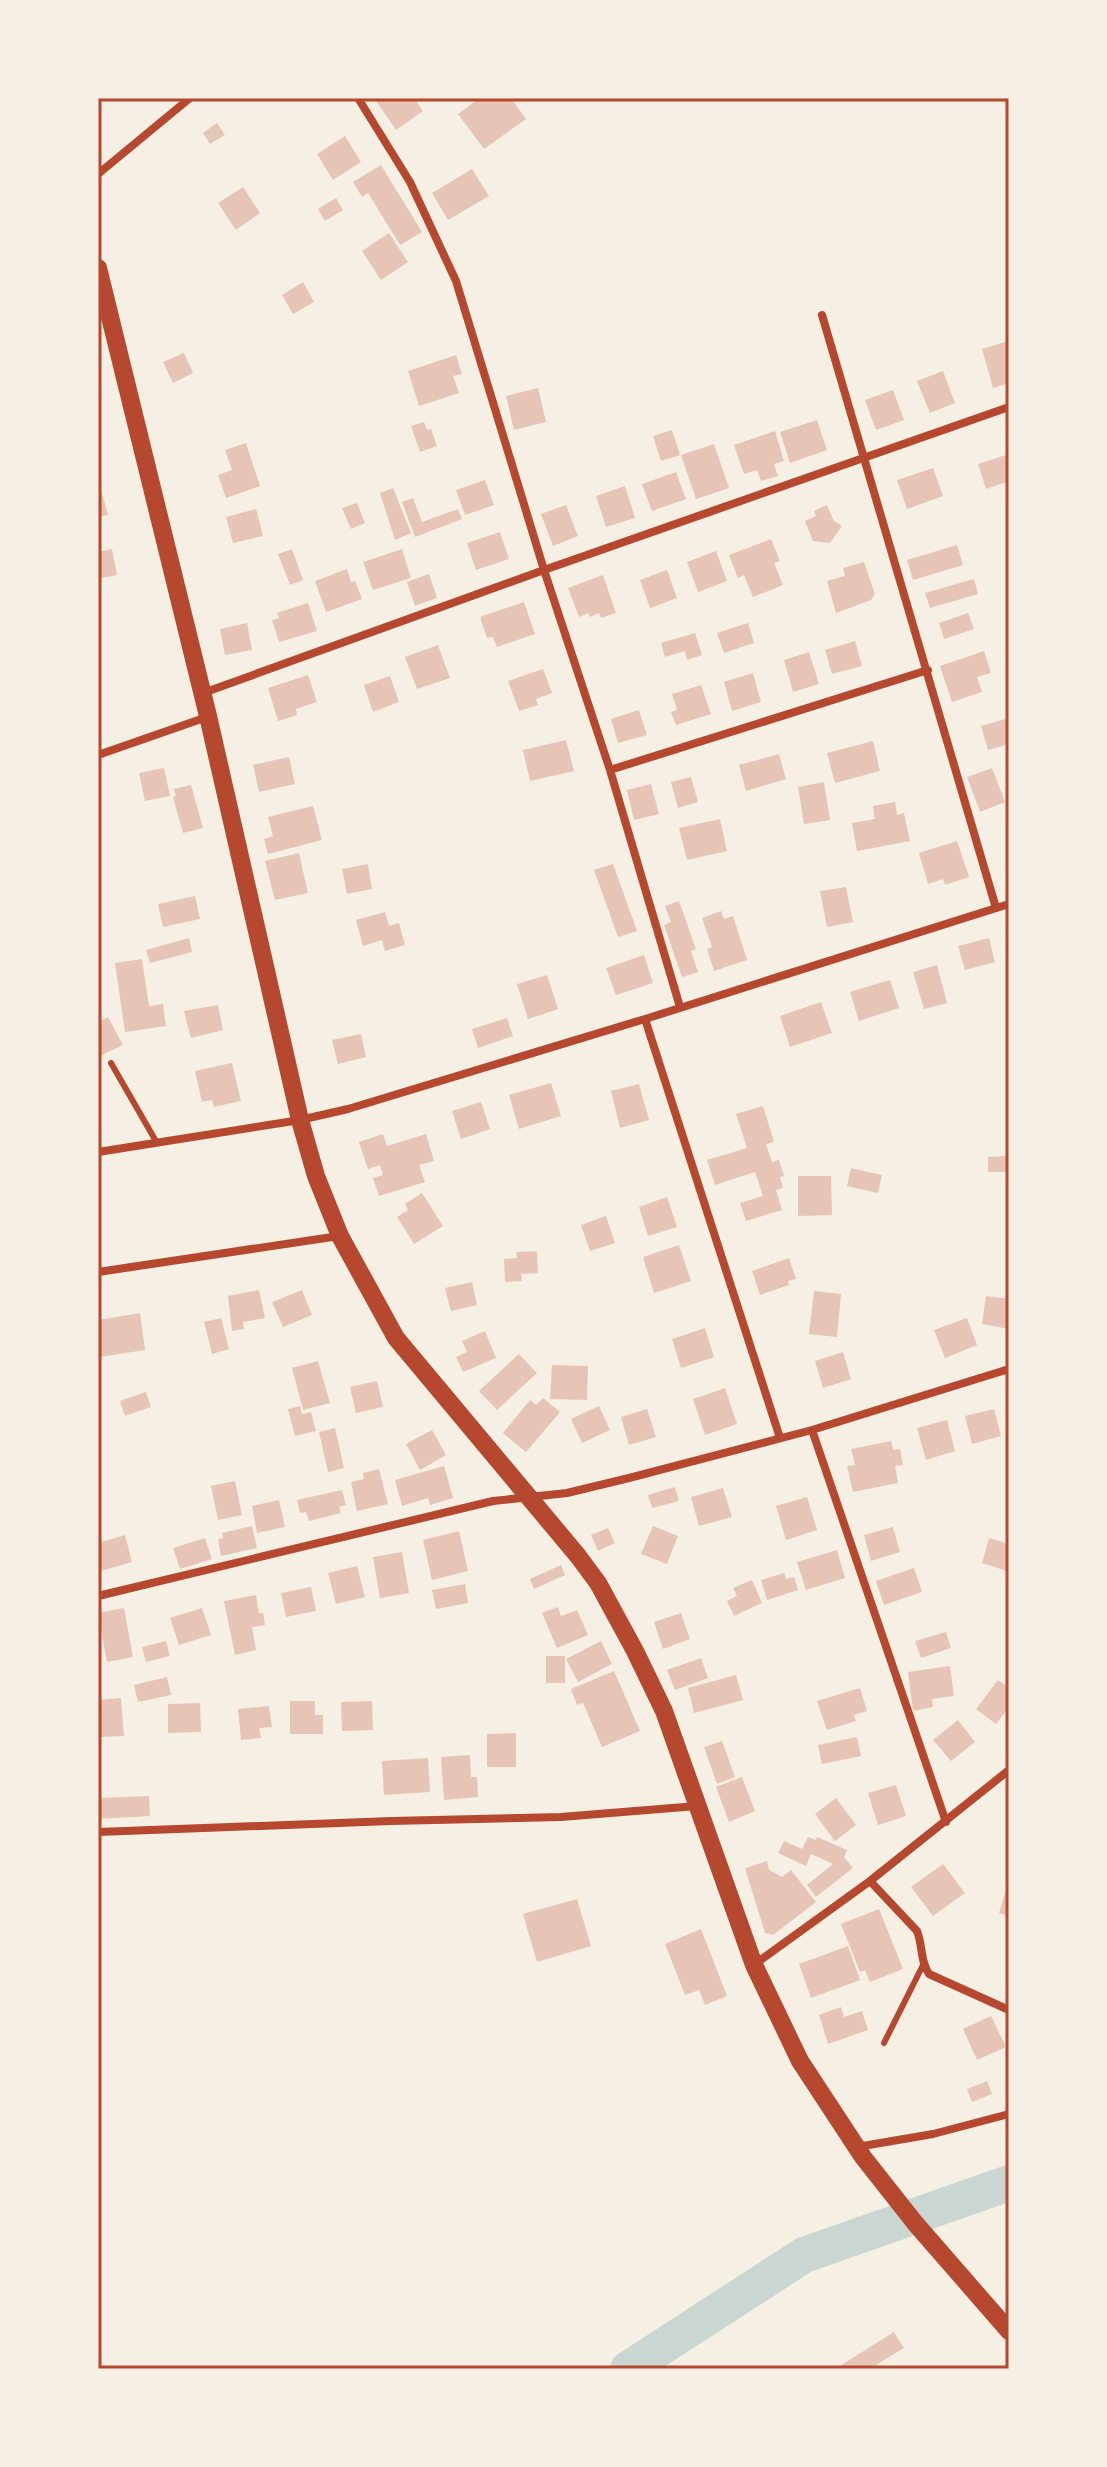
<svg xmlns="http://www.w3.org/2000/svg" width="1107" height="2467" font-family="Arial,sans-serif">
	<style>
		.lines { fill: none; stroke-linecap: round; stroke-linejoin: round }
		.river { stroke: #c9d6d2; stroke-width: 36 }
		.building { fill: #e6c5b7 }
		.service { stroke: #b5482f; stroke-width: 6 }
		.minor { stroke: #b5482f; stroke-width: 8 }
		.primary { stroke: #b5482f; stroke-width: 18 }
		.neatline { fill: none; stroke: #b5482f; stroke-width: 3 }
	</style>
	<rect width="100%" height="100%" fill="#f6efe4"/>
	<g class="lines">
		<!-- river -->
		<path class="river" d="M628 2369 804 2255 1009 2183"/>
	</g>
	<!-- building -->
	<path class="building" d="M374 98H414L423 111 396 130Z
		M480 98H511L526 119 484 149 458 114Z
		M217 123 225 135 210 144 203 133Z
		M345 136 361 162 333 180 317 154Z
		M381 165 422 232 400 245 368 193 362 197 353 182Z
		M472 169 489 196 448 220 432 193Z
		M243 187 260 213 236 230 218 203Z
		M336 198 343 210 325 221 318 209Z
		M389 233 408 262 381 280 362 251Z
		M303 282 314 302 293 314 282 295Z
		M1009 341V383L993 388 982 349Z
		M184 353 193 373 173 383 163 362Z
		M456 355 462 374 453 376 459 393 419 406 408 371Z
		M943 371 955 403 930 413 917 381Z
		M538 388 546 422 514 430 506 396Z
		M893 390 904 420 876 430 865 400Z
		M817 420 827 450 790 463 780 432Z
		M424 422 427 430 431 429 437 446 420 452 411 426Z
		M672 430 680 455 661 461 653 436Z
		M775 431 784 461 774 464 778 476 761 481 757 470 744 474 734 445Z
		M246 443 260 486 226 498 218 475 232 470 225 450Z
		M714 444 729 488 696 499 681 455Z
		M1009 454V481L986 489 978 464Z
		M933 468 943 496 907 509 897 480Z
		M676 472 686 499 652 511 642 484Z
		M98 479 108 515 98 517Z
		M485 480 494 505 465 515 456 490Z
		M625 486 635 518 606 527 596 496Z
		M393 488 411 533 395 540 380 493Z
		M413 498 422 522 458 509 462 519 415 537 402 502Z
		M357 503 365 523 351 529 342 508Z
		M566 505 578 536 553 546 541 514Z
		M827 505 834 521 842 526 830 543 813 541 805 521 816 516 814 511Z
		M256 509 263 536 233 543 226 517Z
		M500 532 509 559 476 570 467 543Z
		M771 539 780 561 774 563 783 585 753 597 744 575 738 578 729 555Z
		M957 545 963 565 913 580 907 560Z
		M112 549 117 575 98 579V552Z
		M292 549 303 580 290 585 278 554Z
		M402 549 411 578 373 590 363 562Z
		M716 551 727 581 698 592 687 562Z
		M864 562 875 594 871 600 836 613 827 581 845 576 843 568Z
		M347 569 351 582 355 581 362 599 326 612 315 581Z
		M667 570 677 598 650 608 640 580Z
		M429 574 437 598 415 606 407 582Z
		M603 575 616 613 601 618 599 613 590 617 588 613 579 617 568 588Z
		M974 579 978 594 930 608 925 593Z
		M524 602 535 634 497 647 493 637 487 638 480 617Z
		M308 603 317 631 279 642 272 620 279 618 277 613Z
		M968 613 974 629 944 639 939 623Z
		M247 623 252 650 225 655 220 629Z
		M748 623 754 643 724 653 717 633Z
		M695 633 702 655 687 660 685 651 665 657 661 643Z
		M855 641 862 666 832 674 825 650Z
		M438 645 450 678 417 689 405 657Z
		M984 651 991 673 977 677 982 692 952 702 940 666Z
		M809 652 819 684 793 692 784 660Z
		M543 669 552 693 536 699 538 705 519 711 508 681Z
		M753 673 761 702 732 711 724 682Z
		M308 675 317 702 296 709 297 715 278 721 268 688Z
		M390 676 399 702 373 712 364 685Z
		M701 685 711 714 676 725 671 712 677 710 672 694Z
		M639 710 647 735 618 743 611 719Z
		M1009 718V744L988 750 981 726Z
		M566 740 574 771 530 781 523 750Z
		M873 741 880 771 835 783 827 753Z
		M779 754 786 779 746 791 739 765Z
		M289 757 295 784 259 792 253 765Z
		M164 768 170 796 145 801 139 773Z
		M992 768 1005 802 980 812 967 777Z
		M691 777 698 802 678 808 671 782Z
		M824 782 830 820 804 824 798 787Z
		M651 784 659 814 634 820 627 790Z
		M191 785 203 828 183 833 173 797 176 796 174 789Z
		M895 802 897 815 904 813 910 841 857 851 852 823 875 819 873 806Z
		M313 806 322 840 268 854 264 839 273 836 268 817Z
		M720 819 727 851 687 860 679 828Z
		M957 841 969 877 945 885 943 879 928 884 919 853Z
		M299 853 308 893 275 900 265 861Z
		M368 864 372 889 347 894 342 869Z
		M613 864 637 931 618 937 594 870Z
		M846 887 853 922 827 927 820 891Z
		M195 896 200 919 163 927 158 904Z
		M679 901 696 949 691 951 698 972 682 977 664 925 671 922 665 906Z
		M721 911 724 919 733 916 747 960 714 971 707 949 712 947 702 918Z
		M385 912 389 926 399 923 405 945 385 951 382 940 363 946 356 920Z
		M189 938 192 952 150 963 146 950Z
		M989 938 995 962 965 970 958 946Z
		M644 955 653 983 616 995 606 968Z
		M142 959 149 1006 163 1004 166 1026 125 1032 115 963Z
		M937 965 947 1003 924 1009 913 972Z
		M547 975 558 1009 528 1019 517 984Z
		M890 980 899 1008 859 1021 850 992Z
		M821 1002 832 1033 790 1047 780 1016Z
		M218 1005 223 1030 191 1038 184 1011Z
		M108 1017 123 1045 98 1057V1022Z
		M507 1018 513 1036 478 1048 472 1029Z
		M361 1034 366 1057 338 1064 332 1040Z
		M232 1063 241 1101 214 1107 212 1100 202 1102 195 1071Z
		M551 1083 561 1116 519 1129 509 1095Z
		M639 1084 649 1120 620 1128 611 1091Z
		M481 1102 490 1129 461 1139 452 1111Z
		M763 1106 774 1142 766 1144 772 1162 779 1160 784 1176 780 1177 783 1188 776 1190 782 1210 746 1221 740 1203 763 1196 755 1172 715 1185 707 1160 747 1148 736 1114Z
		M383 1134 387 1146 426 1134 434 1161 419 1165 425 1182 379 1196 373 1178 383 1175 380 1165 368 1169 359 1142Z
		M1007 1156V1172H988V1157Z
		M851 1168 882 1175 878 1193 847 1186Z
		M798 1176H831L832 1215 798 1216Z
		M422 1193 443 1226 414 1244 397 1217 408 1210 405 1204Z
		M667 1197 677 1227 648 1236 639 1207Z
		M606 1216 615 1243 590 1251 581 1225Z
		M679 1245 691 1281 654 1293 643 1257Z
		M537 1251 538 1273 521 1274 522 1281 505 1282 504 1259 517 1258 516 1252Z
		M789 1258 796 1279 788 1281 789 1285 760 1295 752 1271Z
		M472 1282 477 1305 451 1311 445 1288Z
		M259 1290 265 1318 243 1322 244 1329 232 1331 228 1296Z
		M302 1290 312 1315 283 1327 272 1302Z
		M814 1291 841 1294 837 1337 809 1334Z
		M986 1296 1009 1299V1329L982 1324Z
		M140 1313 145 1350 100 1357 98 1320Z
		M221 1318 229 1349 212 1354 204 1322Z
		M967 1318 977 1345 945 1358 934 1330Z
		M705 1328 714 1357 681 1368 672 1339Z
		M485 1331 496 1358 463 1372 456 1357 467 1352 462 1341Z
		M843 1352 851 1379 823 1388 815 1361Z
		M519 1354 537 1373 497 1410 479 1391Z
		M318 1361 330 1403 303 1410 292 1368Z
		M552 1365 588 1366 587 1400 550 1399Z
		M377 1381 383 1407 356 1413 350 1387Z
		M725 1388 737 1424 705 1435 693 1399Z
		M146 1392 151 1407 125 1416 120 1401Z
		M543 1398 560 1412 526 1452 503 1433 530 1400 536 1405Z
		M300 1406 302 1414 311 1412 316 1431 295 1436 288 1409Z
		M599 1406 610 1430 582 1443 571 1419Z
		M647 1409 656 1437 629 1445 621 1417Z
		M994 1409 1001 1436 972 1444 965 1416Z
		M947 1420 955 1451 926 1460 917 1428Z
		M335 1428 344 1468 328 1472 319 1432Z
		M432 1430 446 1455 420 1470 406 1444Z
		M891 1441 893 1450 900 1449 903 1465 895 1466 898 1483 853 1492 847 1466 855 1465 851 1449Z
		M444 1466 453 1498 430 1505 428 1498 402 1506 395 1480Z
		M379 1469 388 1504 357 1511 351 1482 364 1479 363 1473Z
		M235 1481 242 1515 218 1520 211 1486Z
		M675 1487 679 1501 652 1508 648 1495Z
		M723 1488 732 1517 699 1526 691 1497Z
		M342 1490 346 1505 339 1507 341 1513 309 1521 306 1512 300 1513 297 1500Z
		M807 1497 817 1530 786 1540 776 1506Z
		M279 1500 285 1527 257 1533 252 1506Z
		M252 1526 257 1548 221 1556 218 1539 223 1538 222 1533Z
		M653 1526 678 1536 667 1564 641 1554Z
		M893 1527 900 1552 871 1561 864 1535Z
		M608 1528 615 1543 598 1551 591 1535Z
		M459 1531 468 1571 432 1580 423 1540Z
		M125 1535 132 1562 101 1571 98 1558V1543Z
		M205 1538 212 1559 180 1569 173 1548Z
		M989 1538 1009 1544V1563L1007 1571 982 1563Z
		M837 1550 845 1578 806 1590 797 1562Z
		M402 1552 409 1593 380 1598 373 1557Z
		M561 1565 565 1575 534 1589 530 1579Z
		M357 1566 365 1597 336 1604 328 1573Z
		M914 1568 922 1592 884 1605 876 1581Z
		M784 1573 786 1579 794 1577 798 1590 767 1600 761 1580Z
		M752 1580 762 1603 734 1616 727 1601 737 1596 733 1588Z
		M465 1584 468 1603 436 1609 432 1590Z
		M311 1587 316 1611 286 1617 281 1593Z
		M256 1595 259 1613H263L265 1625 252 1627 256 1650 235 1655 224 1601Z
		M558 1607 561 1616 577 1610 588 1635 557 1648 542 1613Z
		M124 1608 133 1657 107 1662 98 1613Z
		M202 1608 211 1635 179 1645 170 1618Z
		M681 1613 690 1639 663 1649 654 1622Z
		M946 1632 951 1648 921 1658 915 1641Z
		M166 1641 170 1656 146 1662 142 1647Z
		M601 1641 612 1664 578 1682 566 1659Z
		M546 1656H565V1683H546Z
		M701 1658 708 1678 675 1690 667 1670Z
		M950 1666 954 1696 932 1699 933 1707 913 1711 908 1672Z
		M614 1671 640 1731 602 1747 583 1703 577 1705 571 1689Z
		M736 1675 743 1700 694 1713 688 1688Z
		M167 1677 171 1695 138 1702 134 1685Z
		M998 1680 1009 1688V1707L996 1724 976 1709Z
		M860 1688 867 1711 854 1715 856 1721 827 1730 817 1701Z
		M121 1698 124 1736 99 1737 98 1700Z
		M290 1701H315V1715H323V1734H290Z
		M372 1701 373 1730 342 1731 341 1702Z
		M200 1703 201 1732 168 1733V1704Z
		M269 1706 272 1727 259 1728 261 1738 241 1740 238 1709Z
		M958 1720 975 1742 951 1761 933 1740Z
		M516 1733V1767H487V1734Z
		M857 1737 861 1756 822 1764 818 1745Z
		M722 1741 735 1777 717 1784 704 1747Z
		M470 1755 471 1777H477L478 1797 444 1800 441 1757Z
		M428 1758 430 1792 384 1795 382 1761Z
		M742 1777 755 1811 729 1822 716 1787Z
		M896 1785 906 1816 878 1825 868 1793Z
		M149 1796 150 1816 98 1819V1798Z
		M836 1798 856 1825 835 1841 815 1814Z
		M808 1837 816 1840 817 1837 847 1850 844 1857 853 1868 816 1897 807 1885 833 1864 811 1854 806 1866 778 1853 784 1841 802 1849Z
		M767 1861 769 1870 782 1877 791 1870 816 1902 773 1935 765 1933 745 1868Z
		M943 1864 965 1893 933 1916 911 1887Z
		M1008 1884 1009 1885V1916L999 1913Z
		M577 1899 591 1946 537 1962 523 1914Z
		M879 1909 903 1969 870 1982 865 1970 860 1972 841 1924Z
		M701 1929 727 1996 705 2005 699 1990 685 1995 665 1944Z
		M848 1946 860 1980 811 1998 799 1964Z
		M841 2007 844 2017 862 2011 868 2030 828 2044 819 2015Z
		M991 2016 1006 2047 977 2060 963 2029Z
		M987 2081 992 2094 972 2102 967 2089Z
		M894 2332 904 2348 869 2369H835Z"/>
	<g class="lines">
		<!-- service -->
		<path class="service" d="M111 1063 157 1143
			M884 2043 923 1965"/>
		<!-- minor -->
		<path class="minor" d="M358 98 410 182 456 281 544 570 610 770 680 1007
			M98 174 190 98
			M822 315 996 908
			M203 693 544 570 1009 407
			M98 755 207 717
			M610 770 928 670
			M645 1019 780 1438
			M98 1152 300 1120 348 1109 645 1019 1009 904
			M98 1272 339 1236
			M812 1430 946 1822
			M98 1596 493 1501 567 1493 629 1478 812 1430 1009 1369
			M98 1832 391 1821 561 1817 697 1806
			M870 1881 917 1931C923 1946 920 1961 929 1974L1009 2010
			M755 1964 870 1881 1009 1770
			M857 2147 933 2134 1009 2114"/>
		<!-- primary -->
		<path class="primary" d="M98 268 208 716 300 1120 316 1176 340 1236 396 1338 578 1556 598 1583 635 1651 664 1711 754 1965 800 2061 863 2157 915 2223 1009 2331"/>
	</g>
	<!-- border -->
	<rect width="1107" height="2467" fill="none" stroke="#f6efe4" stroke-width="200"/>
	<rect x="100" y="100" width="907" height="2267" class="neatline"/>
</svg>
